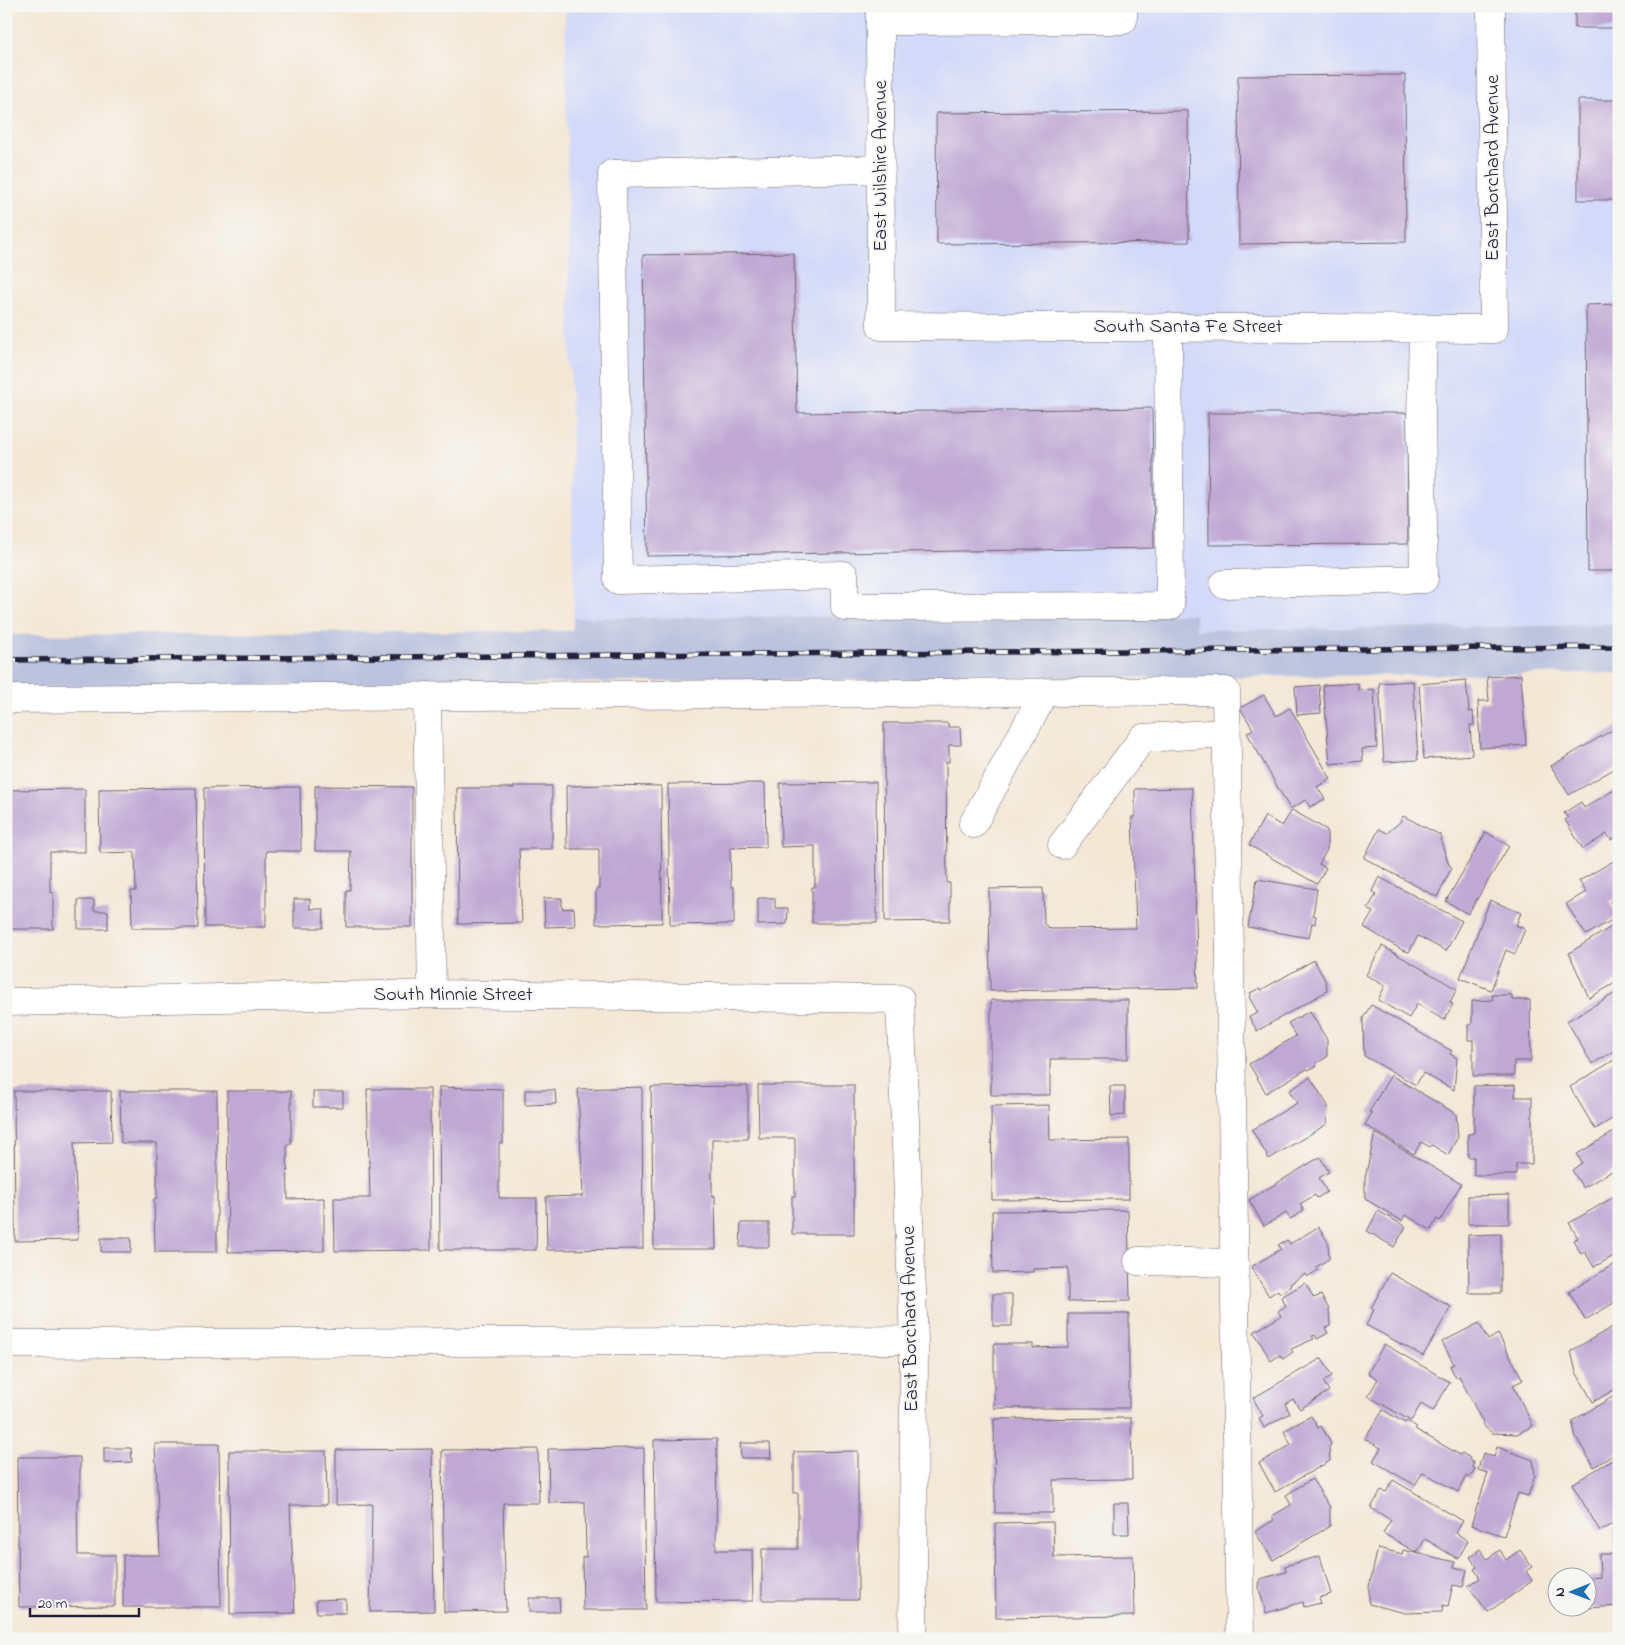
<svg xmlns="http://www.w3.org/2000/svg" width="1625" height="1645" font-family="'Indie Flower',sans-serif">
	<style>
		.built { fill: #d3d9f9 }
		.industrial { fill: #bcc3de }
		.building { fill: #c0a7d4 }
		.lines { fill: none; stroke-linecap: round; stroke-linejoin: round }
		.minor-casing { stroke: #6c6771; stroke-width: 29 }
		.minor { stroke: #fff; stroke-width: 28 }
		.rail-casing { stroke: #22223b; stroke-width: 5.5 }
		.rail { stroke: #f6f6f2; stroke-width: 4; stroke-dasharray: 11; stroke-linecap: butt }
		.labels { text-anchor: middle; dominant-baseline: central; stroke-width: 4; stroke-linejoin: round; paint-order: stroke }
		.street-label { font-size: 20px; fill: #22223b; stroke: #f6f6f2 }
	</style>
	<rect width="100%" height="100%" fill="#f6f6f2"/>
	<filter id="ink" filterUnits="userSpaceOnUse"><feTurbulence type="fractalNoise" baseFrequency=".02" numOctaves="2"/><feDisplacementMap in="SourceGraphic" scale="10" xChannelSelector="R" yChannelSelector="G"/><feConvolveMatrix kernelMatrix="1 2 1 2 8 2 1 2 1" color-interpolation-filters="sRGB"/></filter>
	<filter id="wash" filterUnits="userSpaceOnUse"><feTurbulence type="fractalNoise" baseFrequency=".0096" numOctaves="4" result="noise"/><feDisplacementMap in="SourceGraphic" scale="20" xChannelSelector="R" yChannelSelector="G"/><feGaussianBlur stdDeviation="1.12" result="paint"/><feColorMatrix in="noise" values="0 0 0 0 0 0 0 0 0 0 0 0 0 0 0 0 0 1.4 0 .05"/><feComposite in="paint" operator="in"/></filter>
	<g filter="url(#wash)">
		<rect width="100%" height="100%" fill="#f4e7d6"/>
		<!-- built -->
		<path class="built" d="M565 6H1619V625L1196 630 1194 614 574 618Z"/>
		<!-- industrial -->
		<path class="industrial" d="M1195 614 1196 630 1619 625V673L6 688V635L572 631 574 618Z"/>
		<g id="blocks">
			<!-- building -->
			<path class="building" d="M1575 6H1619V28H1575Z
				M1405 75 1406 242 1239 244 1238 76Z
				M1578 100H1619V200H1578Z
				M1188 111 1189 242 937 244 936 113Z
				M794 253 797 413 1152 408 1154 548 647 556 643 255Z
				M1619 304V571H1588L1586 305Z
				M1208 413H1407L1408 544 1209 545Z
				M1521 675 1526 745 1480 748 1478 701H1489L1487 677Z
				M1466 680 1469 712 1473 711 1474 725H1470L1472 755 1424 759 1419 684Z
				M1413 681 1418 760 1384 762 1379 683Z
				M1358 683V690L1374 689 1377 748 1362 749 1363 761 1330 764 1323 685Z
				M1319 685 1321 713 1297 715 1295 687Z
				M1264 695 1276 716 1290 708 1331 779 1317 787 1325 799 1310 807 1306 800 1290 809 1247 733 1253 729 1240 708Z
				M884 723H948V727H960L961 745H949V762H946L947 883H950V921L885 922Z
				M1619 726V766L1569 795 1551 766Z
				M876 782 877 923H812V887H815V846L781 847 780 783Z
				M765 783 766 847 730 848 731 887H734V924L670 925 668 784Z
				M603 785 661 786 662 923 596 924V889H599V849H567L566 786Z
				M315 786 412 787V927H346V890H350L351 851H315Z
				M514 786H552V849H519L522 923 458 924 457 788H514Z
				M300 787 301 851H266V927H205L204 788Z
				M1619 787V835L1611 840 1607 834 1583 849 1565 820 1568 818 1564 813 1581 802 1584 808Z
				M196 788 198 928H132L131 891H136L135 852 100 853 99 789Z
				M1192 788 1198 988 990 991 989 889 1043 888 1044 924 1050 929 1136 928 1132 817H1135V789Z
				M85 789V852H50V892H53V929H6V790Z
				M1292 810 1327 830V850L1319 864 1326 868 1317 884 1249 845 1265 816 1282 826Z
				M1403 816 1442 836 1440 839 1449 865 1452 867 1437 897 1364 858 1379 829 1387 833 1400 822Z
				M1486 832 1509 846 1468 914 1446 901Z
				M1617 859 1619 896 1610 901 1619 916 1586 935 1566 904 1586 892 1579 881Z
				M1379 877 1462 921 1446 951 1418 936 1409 952 1402 950 1364 927 1373 912 1368 909 1376 894 1372 891Z
				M1257 879 1317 889 1313 915 1316 916 1315 924 1312 923 1309 938 1248 927Z
				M544 898H562V909L574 908 575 926 545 927Z
				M758 898H775V908H788L787 924 758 925Z
				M294 899H310V909H324L323 928H294Z
				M78 900H94V911H108V929H78Z
				M1490 900 1521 913 1516 925 1525 929 1515 954 1506 950 1491 990 1460 978Z
				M1619 922V981L1589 998 1569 953Z
				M1382 946 1457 989 1450 1002 1453 1004 1444 1020 1417 1004 1409 1018 1378 1000 1385 986 1366 975Z
				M1314 960 1326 982 1327 991 1257 1031 1249 1017 1258 1013 1249 997 1251 995 1250 993 1260 988 1261 990Z
				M1619 991V1048L1592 1064 1567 1021Z
				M1492 995H1512V1000H1530L1531 1061H1514V1076H1473V1040H1468V1025L1472 1024V1001L1493 1000Z
				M991 1000H1128V1059H1050V1095H991Z
				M1371 1005 1452 1051 1450 1054 1457 1058 1454 1090 1423 1073 1416 1085 1364 1056 1363 1018Z
				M1310 1011 1327 1040V1057L1315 1064 1317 1066 1308 1070 1307 1069 1266 1093 1249 1064 1296 1036 1288 1023Z
				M1619 1057V1103L1615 1105 1619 1115 1595 1129 1570 1087Z
				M1391 1075 1456 1114 1458 1137 1448 1155 1432 1145 1430 1147 1421 1142 1414 1154 1365 1125 1372 1113 1369 1112Z
				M1310 1077 1328 1106 1327 1124 1269 1159 1252 1130 1297 1103 1289 1091Z
				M758 1085H854V1234H792V1196H795V1138H759Z
				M1515 1085V1097H1532V1164H1516V1175H1474V1157H1468V1134L1474 1133V1086Z
				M748 1086V1139H712V1196H715L716 1249H654L651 1087Z
				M1110 1086H1125V1115L1111 1116Z
				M439 1087 503 1089V1143H499V1198H537L536 1250H440Z
				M642 1087 643 1249 547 1250 546 1197 583 1196 578 1089Z
				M367 1089H430L431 1250 335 1251 334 1198H370Z
				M525 1090H555L556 1104 525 1105Z
				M14 1091H111L112 1142 74 1143 78 1240 15 1241Z
				M120 1091H217V1252H155L154 1198H157V1143H121Z
				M227 1091H291V1144H287L288 1199 324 1198V1251L228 1252Z
				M313 1092H343V1107H313Z
				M1049 1105 1050 1140 1129 1139V1199L992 1200 991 1106Z
				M1619 1129V1167L1583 1188 1572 1170 1582 1163 1577 1154Z
				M1375 1133 1461 1184 1440 1221 1437 1219 1431 1230 1405 1215 1402 1221 1365 1199V1178Z
				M1320 1157 1329 1172 1319 1178 1327 1192 1317 1198 1315 1195 1300 1204 1304 1211 1290 1219 1286 1213 1264 1226 1249 1200Z
				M1619 1194V1235L1612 1239 1619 1253 1594 1267 1585 1252 1581 1254 1573 1240 1578 1238 1569 1223Z
				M1509 1195V1224H1468V1196Z
				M1128 1210 1130 1301 1068 1302V1268L1033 1269V1272L993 1273 992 1211Z
				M1378 1211 1406 1227 1394 1247 1367 1231Z
				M741 1223H769V1247H740Z
				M1318 1227 1328 1242 1329 1259 1316 1267 1318 1270 1307 1277 1305 1274 1290 1284 1291 1286 1280 1293 1278 1290 1269 1296 1251 1267 1281 1249 1278 1245 1287 1240 1290 1244Z
				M1501 1234V1293H1469L1468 1235Z
				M101 1238H131V1252H101Z
				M1619 1261V1300L1585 1320 1569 1292Z
				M1390 1273 1451 1307 1423 1356 1366 1325 1374 1310 1371 1308Z
				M1305 1283 1314 1298 1321 1295 1329 1309 1330 1326 1325 1328 1328 1333 1317 1339 1315 1335 1312 1336 1314 1339 1291 1349 1293 1352 1283 1359 1280 1355 1271 1361 1254 1332 1281 1316 1278 1311 1286 1306 1281 1297Z
				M993 1294H1012V1326H993Z
				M1068 1314H1129V1408H994V1344H1033V1348L1068 1347Z
				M1479 1323 1488 1340 1498 1334 1523 1380 1513 1385 1533 1426 1517 1434 1492 1433 1485 1427 1459 1376 1456 1378 1450 1366 1454 1364 1442 1342Z
				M1619 1323V1387L1593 1402 1576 1372 1571 1351Z
				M1384 1344 1450 1382 1433 1411 1421 1404 1411 1421 1368 1396 1378 1379 1368 1373Z
				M1322 1358 1332 1376 1323 1381 1329 1391 1300 1409 1293 1399 1285 1404 1290 1413 1264 1428 1259 1418 1263 1416 1253 1398Z
				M1619 1393V1451L1594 1467 1576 1437 1572 1421Z
				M1383 1410 1405 1423 1407 1421 1417 1427 1415 1429 1460 1455 1462 1453 1470 1458 1469 1460 1474 1463 1472 1467 1475 1469 1469 1478 1466 1476 1458 1492 1423 1472 1415 1485 1373 1461 1381 1448 1365 1439Z
				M1311 1416 1318 1428 1321 1426 1329 1439 1331 1445 1329 1446 1330 1461 1275 1492 1259 1463 1291 1445 1284 1431Z
				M1131 1418 1132 1479 1053 1480V1513H995L994 1419Z
				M717 1439 716 1550H752L753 1601 656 1602 654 1440Z
				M740 1443H770L771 1458H741Z
				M155 1444H219L221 1607H123V1555H160Z
				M1497 1447 1533 1460 1535 1476 1528 1496 1518 1493 1504 1536 1471 1525 1488 1473 1478 1470 1483 1453 1494 1457Z
				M104 1448H131L132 1462 104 1463Z
				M644 1448 646 1610H583L582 1557H586L585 1502 549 1503 548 1449Z
				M432 1449 434 1611 370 1612 372 1504 336 1505V1450Z
				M538 1449 539 1503H503L506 1611 444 1612 442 1450Z
				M229 1451H326L327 1505H290L295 1613 230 1614Z
				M858 1451V1600H762V1549H798V1493H794V1452Z
				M1619 1456V1520L1600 1531 1572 1484Z
				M17 1457H80V1499H77L78 1555H115V1606L19 1607Z
				M1312 1479 1330 1507V1526L1273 1560 1255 1532 1274 1520 1272 1516 1291 1505 1286 1495Z
				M1393 1480 1463 1521 1456 1533 1468 1541 1458 1559 1425 1539 1417 1553 1383 1533 1391 1520 1371 1508 1381 1490 1386 1492Z
				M1114 1503H1128L1129 1534H1114Z
				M1053 1522 1054 1557 1133 1556 1134 1616 996 1618 995 1523Z
				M1614 1528H1619V1606L1588 1608V1578L1600 1577 1599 1554H1615Z
				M1378 1548 1402 1554 1403 1550 1455 1562 1454 1567 1467 1570 1463 1587 1453 1585 1448 1606 1443 1605 1442 1612 1405 1613 1369 1604V1587Z
				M1480 1549 1487 1559 1500 1550 1506 1560 1520 1550 1532 1567 1526 1571 1532 1581 1488 1612 1468 1586 1480 1578 1474 1569 1477 1567 1470 1557Z
				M1320 1556 1331 1594 1319 1598 1321 1603 1304 1607 1303 1602 1266 1613 1259 1589 1260 1579 1286 1572 1285 1566Z
				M529 1598H559L560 1612H529Z
				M346 1599V1613H317L316 1600Z"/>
		</g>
	</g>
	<g filter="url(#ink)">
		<use href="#blocks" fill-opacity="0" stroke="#6c6771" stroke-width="1"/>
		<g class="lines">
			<defs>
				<path id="minor" d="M880 6 881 326 1494 329 1491 6
					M880 21 1123 20V6
					M881 169 612 174 618 580 844 575 845 607 1170 606 1168 327
					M1224 584 1424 579 1421 418 1423 328
					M427 696 432 994
					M6 699 1226 691 1240 1639
					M973 824 1045 692
					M1062 845 1143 738 1226 733
					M6 1002 432 994 900 999 914 1340 913 1639
					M1138 1261 1235 1263
					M6 1344 914 1340"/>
			</defs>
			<!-- minor casing -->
			<use href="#minor" class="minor-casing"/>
			<!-- minor -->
			<use href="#minor" class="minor"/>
			<defs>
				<path id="rail" d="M6 660 1619 647"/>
			</defs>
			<!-- rail casing -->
			<use href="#rail" class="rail-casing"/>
			<!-- rail -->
			<use href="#rail" class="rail"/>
		</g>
	</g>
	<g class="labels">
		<!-- street labels -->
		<g class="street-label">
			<text transform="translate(881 166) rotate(-90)">East Wilshire Avenue</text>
			<text transform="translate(1493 168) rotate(-90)">East Borchard Avenue</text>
			<text x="1188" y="327">South Santa Fe Street</text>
			<text x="453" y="995">South Minnie Street</text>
			<text transform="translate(911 1319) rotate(-91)">East Borchard Avenue</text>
		</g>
	</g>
	<!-- margin -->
	<rect width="1625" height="1645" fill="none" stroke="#f6f6f2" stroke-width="25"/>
	<!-- north arrow -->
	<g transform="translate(1572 1592) rotate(269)"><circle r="24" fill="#f6f6f2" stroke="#a1a1a9"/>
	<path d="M0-4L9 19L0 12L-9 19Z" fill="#1f6fb2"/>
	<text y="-8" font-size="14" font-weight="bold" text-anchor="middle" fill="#22223b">N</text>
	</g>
	<!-- scale -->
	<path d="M30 1608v8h109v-8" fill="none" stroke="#22223b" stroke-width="2.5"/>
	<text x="38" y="1608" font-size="15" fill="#22223b" stroke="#f6f6f2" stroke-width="4" paint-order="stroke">20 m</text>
</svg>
